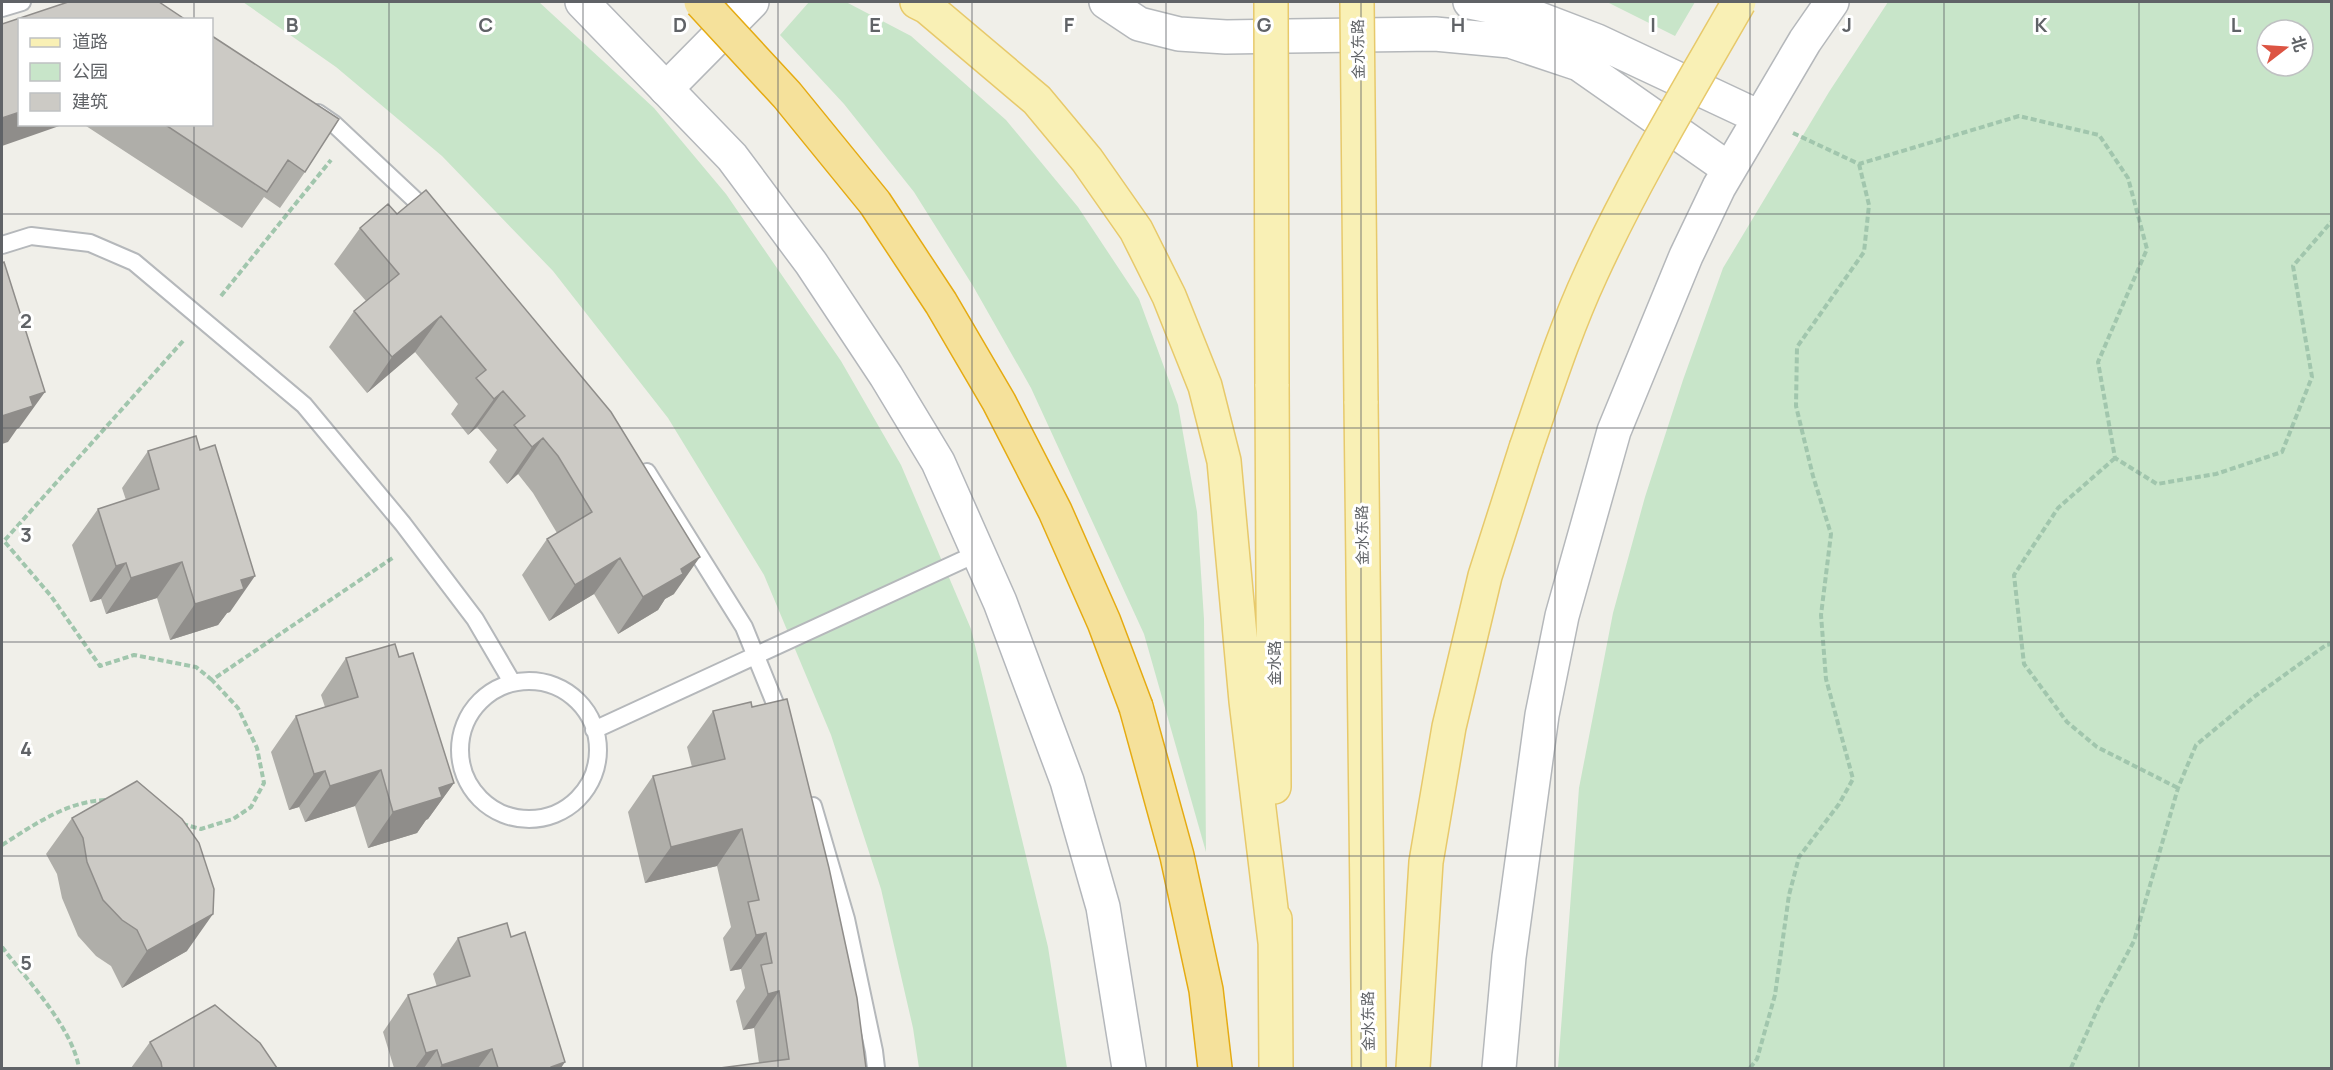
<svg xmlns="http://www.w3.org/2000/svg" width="2333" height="1070" font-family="Manrope,'Noto Sans SC',sans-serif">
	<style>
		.green { fill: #c8e5c9; fill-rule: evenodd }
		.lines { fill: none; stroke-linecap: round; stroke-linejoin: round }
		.lane-casing { stroke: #b5b8bb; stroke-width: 20 }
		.street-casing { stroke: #b5b8bb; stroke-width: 36 }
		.secondary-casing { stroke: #b4b7bb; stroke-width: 36 }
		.primary-casing { stroke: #e7c96b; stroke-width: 36 }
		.highway-casing { stroke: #e5ab13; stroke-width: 36 }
		.path { stroke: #a1c6ad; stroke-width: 4; stroke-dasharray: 6 3; stroke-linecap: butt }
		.lane { stroke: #fff; stroke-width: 16 }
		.street { stroke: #fff; stroke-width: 33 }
		.secondary { stroke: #fff; stroke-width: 33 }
		.primary { stroke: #f9f0b5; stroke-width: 33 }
		.highway { stroke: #f5e19b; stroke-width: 33 }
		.primary-bridge-casing { stroke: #e7c96b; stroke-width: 36; stroke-linecap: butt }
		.highway-bridge-casing { stroke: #e5ab13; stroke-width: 36; stroke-linecap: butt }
		.primary-bridge { stroke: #f9f0b5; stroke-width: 33 }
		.highway-bridge { stroke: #f5e19b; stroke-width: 33 }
		.wall { fill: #afaea9 }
		.shaded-wall { fill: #8f8d8a }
		.building { fill: #cccac5; stroke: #8f8d8a; stroke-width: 1.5 }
		.grid { fill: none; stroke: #606367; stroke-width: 1.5; stroke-opacity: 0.55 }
		.labels { text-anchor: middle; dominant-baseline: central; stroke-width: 6; stroke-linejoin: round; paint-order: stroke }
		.street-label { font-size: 15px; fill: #606367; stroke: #fff }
		.grid-label { font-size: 20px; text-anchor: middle; font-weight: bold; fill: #606367; stroke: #fff; stroke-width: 6; stroke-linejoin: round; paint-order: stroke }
	</style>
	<rect width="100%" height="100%" fill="#f0efe9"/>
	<!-- green -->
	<path class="green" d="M243 2H539L654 108 726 194 841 361 901 465 971 629 1048 947 1067 1068H919L913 1028 881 889 831 735 764 575 668 418 553 271 442 156 336 67Z
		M809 2H846L911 36 1006 120 1078 207 1139 299 1178 405 1197 512 1204 619 1206 852 1144 634 1031 388 973 286 914 192 844 104 780 35Z
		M1607 2H1695L1675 36Z
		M1888 2H2331V1068H1558L1579 788 1613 613 1645 497 1683 380 1723 268 1829 92ZM2267 30H2303V66H2267Z"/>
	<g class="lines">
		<defs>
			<path id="lane" d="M2 8 22 2
				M318 113 334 124 430 214
				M2 245 31 236 90 243 134 262 304 405 403 524 475 619 512 682
				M647 472 744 627 783 723
				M460 750a69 69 0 1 1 138 0a69 69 0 1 1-138 0Z
				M594 730 978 553
				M813 806 846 919 874 1051 876 1068"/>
			<path id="street" d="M1106 2 1139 24 1179 34 1226 37 1435 34 1510 41 1579 64 1729 169
				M1470 2 1524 13 1597 41 1759 117
				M666 89 752 2
				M1499 1068 1509 957 1542 715 1562 616 1614 431 1686 256 1719 187 1805 41 1832 2"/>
			<path id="secondary" d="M582 2 732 157 811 263 886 376 938 462 1000 602 1067 781 1103 907 1129 1068"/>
			<path id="primary" d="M917 2 927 7 1037 100 1087 160 1136 230 1169 296 1205 386 1224 461 1246 701 1275 942
				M1272 384 1274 787
				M1361 401 1369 1068
				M1275 919 1276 1068
				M1413 1068 1426 862 1449 727 1485 576 1526 448"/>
			<path id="highway" d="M1136 707 1177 856 1206 990 1215 1068"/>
		</defs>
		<!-- lane casing -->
		<use href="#lane" class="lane-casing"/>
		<!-- street casing -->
		<use href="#street" class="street-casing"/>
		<!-- secondary casing -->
		<use href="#secondary" class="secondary-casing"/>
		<!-- primary casing -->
		<use href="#primary" class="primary-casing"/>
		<!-- highway casing -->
		<use href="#highway" class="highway-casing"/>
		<!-- path -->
		<path class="path" d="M1793 133 1859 164 2019 116 2099 135 2128 178 2147 249 2098 362 2115 458 2157 484 2216 474 2282 452 2312 377 2293 266 2332 221
			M2332 159V180
			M221 296 331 160
			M183 341 4 541 51 596 100 666 134 655 196 667 212 680
			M2115 458 2058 508 2014 575 2024 664 2067 722 2097 747 2178 788
			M182 824 201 829 233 819 251 807 264 783 257 748 238 708 212 680 394 557
			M2 845C34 825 67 801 106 800
			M2 947C27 980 72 1027 79 1068
			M1750 1068 1757 1059 1775 995 1789 895 1799 857 1839 804 1853 779 1826 679 1821 615 1831 534 1813 476 1796 406 1797 347 1864 252 1869 205 1859 164
			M2071 1068 2099 1006 2134 941 2178 788 2196 745 2254 697 2326 645 2332 644"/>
		<!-- lane -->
		<use href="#lane" class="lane"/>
		<!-- street -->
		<use href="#street" class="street"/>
		<!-- secondary -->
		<use href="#secondary" class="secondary"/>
		<!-- primary -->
		<use href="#primary" class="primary"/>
		<!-- highway -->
		<use href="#highway" class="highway"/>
		<defs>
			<path id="primary-bridge" d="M1271 2 1272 384
				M1357 2 1361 401
				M1526 448C1546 390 1565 330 1591 274 1634 180 1688 91 1739 2"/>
			<path id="highway-bridge" d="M701 2 787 95 875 203 941 303 999 402 1055 511 1104 622 1136 707"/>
		</defs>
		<!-- primary-bridge casing -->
		<use href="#primary-bridge" class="primary-bridge-casing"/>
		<!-- highway-bridge casing -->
		<use href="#highway-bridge" class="highway-bridge-casing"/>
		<!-- primary-bridge -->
		<use href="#primary-bridge" class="primary-bridge"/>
		<!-- highway-bridge -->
		<use href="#highway-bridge" class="highway-bridge"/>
	</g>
	<!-- wall -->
	<path class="wall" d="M212 36 305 172 280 208 264 197 242 228 83 124H212Z
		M388 204 674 594 665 599 658 610 618 634 594 594 549 621 522 575 547 539 557 533 533 493 518 474 507 484 489 462 497 450 477 427 468 435 451 414 458 404 415 352 367 393 329 347 354 311 366 301 334 264 360 228Z
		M148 451 230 612 227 613 218 625 170 640 157 598 106 614 101 599 90 602 72 545 98 509 126 500 122 488Z
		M399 657 454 783 428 819 426 820 417 833 368 848 355 806 305 822 299 807 289 810 271 752 296 716 325 707 321 695 346 658Z
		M713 711 866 1068H720L759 1063 754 1028 743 1030 736 1001 745 988 741 969 730 971 723 938 731 927 717 866 645 883 628 812 653 776 692 767 687 747Z
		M72 818 187 951 122 988 111 966 96 956 78 936 62 898 57 874 46 854Z
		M511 937 561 1068H394L383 1032 408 995 437 987 433 974 458 938Z
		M150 1042 277 1068H131Z"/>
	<!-- shaded-wall -->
	<path class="shaded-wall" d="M20 112V124H65L2 146V118Z
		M441 316 415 352 367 393 392 357Z
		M503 391 477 427 468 435 494 399Z
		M45 392 19 428 17 429 8 442 2 444V416L30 397Z
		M543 438 518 474 507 484 532 447Z
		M700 557 674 594 665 599 658 610 618 634 643 597 681 569Z
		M620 558 594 594 549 621 575 585Z
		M182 562 157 598 106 614 131 578Z
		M126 563 101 599 90 602 116 566Z
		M255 576 230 612 227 613 218 625 170 640 195 604 241 580Z
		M381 770 355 806 305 822 330 786Z
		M325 771 299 807 289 810 314 774Z
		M454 783 428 819 426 820 417 833 368 848 393 812 439 788Z
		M742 829 717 866 645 883 671 847Z
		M213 914 187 951 122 988 147 951Z
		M766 933 741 969 730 971 756 935Z
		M779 991 754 1028 743 1030 768 994Z
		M492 1049 478 1068H439L442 1065Z
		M437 1050 424 1068H415L426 1053Z
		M565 1062 561 1068H550L551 1067Z"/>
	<!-- building -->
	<path class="building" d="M68 2H159L186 20H20V112L2 118V24Z
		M212 36 339 119 305 172 288 160 267 192 164 124H212Z
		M426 190 611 412 700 557 681 569 683 574 643 597 620 558 575 585 547 539 592 512 558 456 543 438 532 447 514 425 525 416 503 391 494 399 476 378 486 370 441 316 392 357 354 311 399 274 360 228 388 204 397 214Z
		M4 262 45 392 30 397 33 406 2 416V263Z
		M196 436 200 450 215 445 255 576 241 580 244 589 195 604 182 562 131 578 126 563 116 566 98 509 159 489 148 451Z
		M395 644 399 657 413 653 454 783 439 788 442 797 393 812 381 770 330 786 325 771 314 774 296 716 358 697 346 658Z
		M787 699 829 868 857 998 866 1068H720L789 1059 779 991 768 994 761 965 772 963 766 933 756 935 748 902 759 900 742 829 671 847 653 776 725 759 713 711 751 702 752 707Z
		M137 781 182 819 199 843 214 889 213 914 147 951 137 930 122 920 103 900 87 862 83 838 72 818Z
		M507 923 511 937 525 932 565 1062 551 1067V1068H498L492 1049 442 1065 437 1050 426 1053 408 995 470 976 458 938Z
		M215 1005 260 1043 277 1068H162L161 1062 150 1042Z"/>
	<!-- grid -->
	<path class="grid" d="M194 2V20M389 2V1068M583 2V1068M778 2V1068M972 2V1068M1166 2V1068M1361 2V1068M1555 2V1068M1750 2V1068M1944 2V1068M2139 2V1068M194 124V1068M2 214H2332M2 428H2332M2 642H2332M2 856H2332"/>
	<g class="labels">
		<!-- street labels -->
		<g class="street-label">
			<text transform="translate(1358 49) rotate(-91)">金水东路</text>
			<text transform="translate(1362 535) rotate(-91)">金水东路</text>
			<text transform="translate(1274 663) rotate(-90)">金水路</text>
			<text transform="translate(1368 1021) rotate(-91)">金水东路</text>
		</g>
	</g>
	<g class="grid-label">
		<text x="292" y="32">B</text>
		<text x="486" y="32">C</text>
		<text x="680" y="32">D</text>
		<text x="875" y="32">E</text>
		<text x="1069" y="32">F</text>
		<text x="1264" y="32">G</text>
		<text x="1458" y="32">H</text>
		<text x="1653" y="32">I</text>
		<text x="1847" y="32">J</text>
		<text x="2041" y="32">K</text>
		<text x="2236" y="32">L</text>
		<text x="26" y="328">2</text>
		<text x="26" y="542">3</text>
		<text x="26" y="756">4</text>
		<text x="26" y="970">5</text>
	</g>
	<!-- border -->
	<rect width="2333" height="1070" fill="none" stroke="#606367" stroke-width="6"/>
	<!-- legend -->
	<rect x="18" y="18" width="195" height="108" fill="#ffffff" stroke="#bfc1c2" stroke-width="1.5"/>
	<rect x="30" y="38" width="30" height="9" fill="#f9f0b5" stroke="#bfc1c2" stroke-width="1.5"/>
	<text x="72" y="48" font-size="18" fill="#606367">道路</text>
	<rect x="30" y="63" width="30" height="18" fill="#c8e5c9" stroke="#bfc1c2" stroke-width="1.5"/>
	<text x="72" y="78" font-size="18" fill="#606367">公园</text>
	<rect x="30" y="93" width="30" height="18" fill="#cccac5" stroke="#bfc1c2" stroke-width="1.5"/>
	<text x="72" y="108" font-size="18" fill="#606367">建筑</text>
	<!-- north arrow -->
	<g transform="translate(2285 48) rotate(73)"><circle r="28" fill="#ffffff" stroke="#bfc1c2" stroke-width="1.5"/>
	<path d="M0-4.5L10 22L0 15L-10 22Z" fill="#dc5443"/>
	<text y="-9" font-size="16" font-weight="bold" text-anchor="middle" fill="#606367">北</text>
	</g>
</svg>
